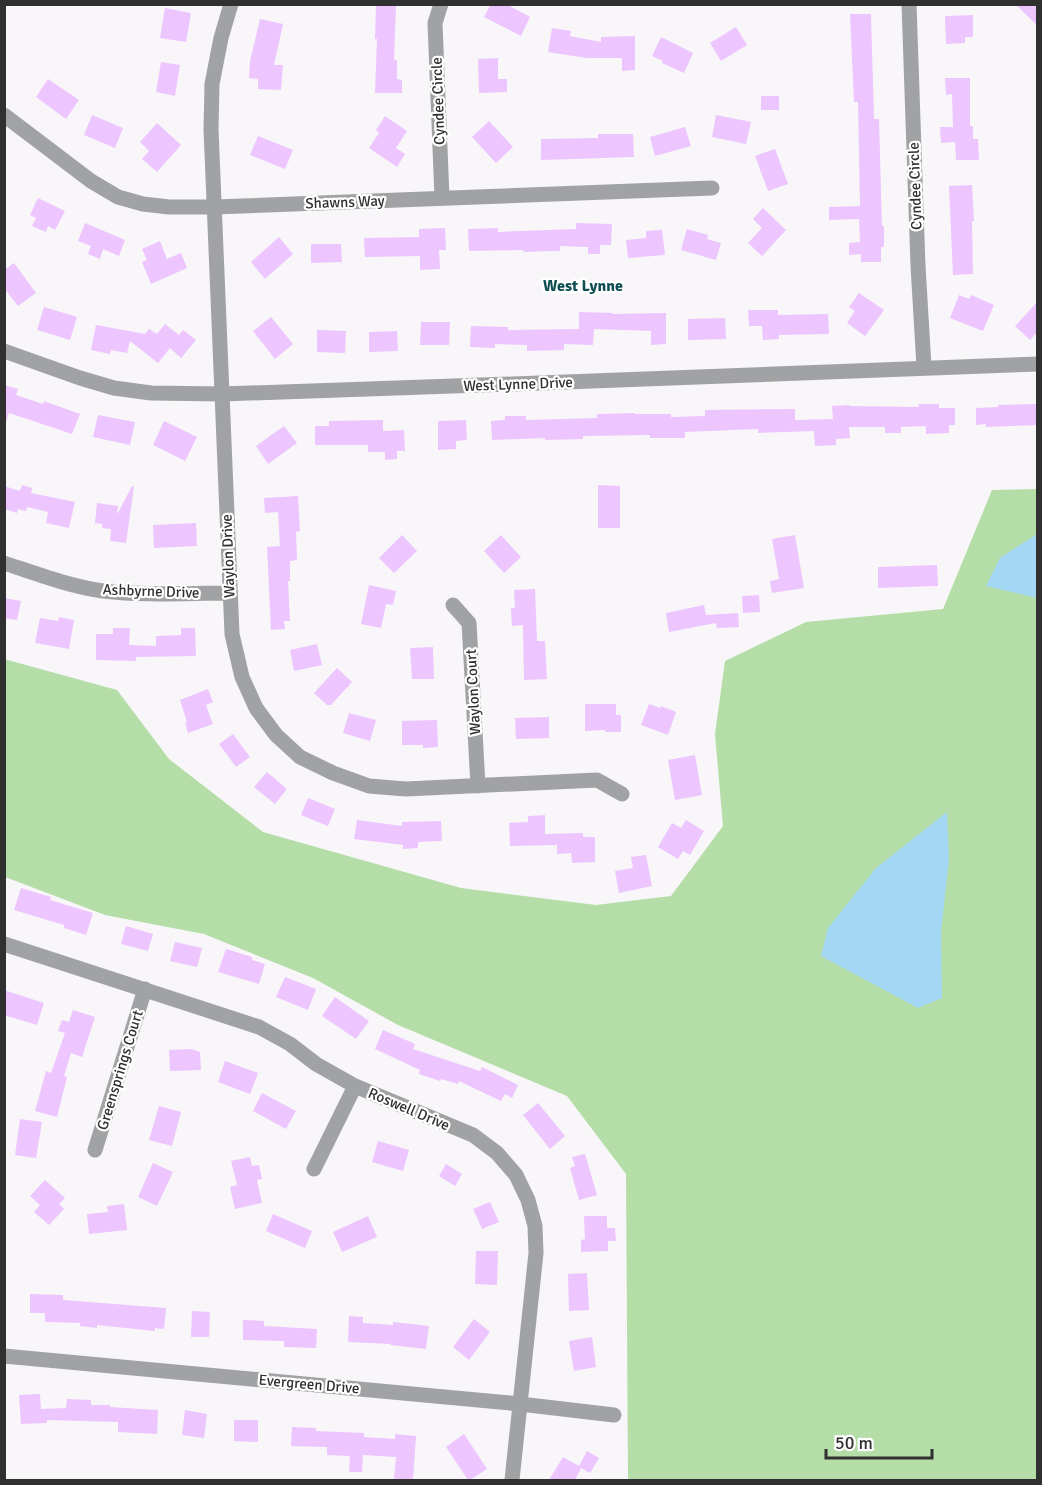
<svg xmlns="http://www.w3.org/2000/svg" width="1042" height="1485" font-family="Signika,sans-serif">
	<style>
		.green { fill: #b4dda8 }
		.water { fill: #a5d8f4 }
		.building { fill: #edc5ff }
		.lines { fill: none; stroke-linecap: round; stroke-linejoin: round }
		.minor { stroke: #a1a2a3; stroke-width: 15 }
		.labels { text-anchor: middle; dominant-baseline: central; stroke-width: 4.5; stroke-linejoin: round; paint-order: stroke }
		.street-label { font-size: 15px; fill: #313031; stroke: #fff }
		.neighbourhood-label { font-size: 16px; font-weight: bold; fill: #0e4d51; stroke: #fff }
	</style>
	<rect width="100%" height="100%" fill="#f8f6f9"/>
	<!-- green -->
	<path class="green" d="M1037 489V1480H628L626 1174 567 1096 398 1025 313 978 204 934 105 915 5 877 4 659 117 690 169 759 263 832 461 888 596 905 671 896 723 826 715 734 725 661 806 622 943 609 992 490Z"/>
	<!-- water -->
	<path class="water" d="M1037 534V598L986 586 1000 558Z
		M947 812 949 859 941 932 942 998 918 1008 821 956 828 928 876 868Z"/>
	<!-- building -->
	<path class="building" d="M491 4H506L530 17 521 36 484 17Z
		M1015 4H1038V26Z
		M376 5H396L394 60H397V79L402 80V93H375L377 39H375Z
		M165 8 191 13 186 42 160 38Z
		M850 14H871L874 119H879L882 226H884V247H881V262H861V254L849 255V243L860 242 859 219 829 220V207L860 206 858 102H854Z
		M973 15V37H965V43L946 44 945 16Z
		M260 19 283 24 274 65H283L281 90 258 89V79L249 78 250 61Z
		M736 27 747 45 721 61 710 43Z
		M552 28 571 31 570 36 601 42V37L635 36V70L622 71V58H587L548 52Z
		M661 37 693 53 684 73 662 63 663 61 652 56Z
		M498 58V79H507V92L479 93 478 59Z
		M161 62 180 65 175 96 156 92Z
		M945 78H970V126H973V139H978L979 160H956L955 142 941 143 940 127H953L952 94 946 95Z
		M48 79 79 100 66 119 36 97Z
		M761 96H779V110H761Z
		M92 115 123 128 115 148 84 135Z
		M716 115 751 122 746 144 712 137Z
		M385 116 407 131 396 148 405 154 397 167 369 148 379 133 376 130Z
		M489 121 513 147 496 163 472 137Z
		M157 123 181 145 157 172 142 159 149 151 140 142Z
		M685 127 691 146 655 156 650 137Z
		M598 134H633L634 157 541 160V139L598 138Z
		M258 136 293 150 285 169 250 155Z
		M775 149 788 184 768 191 755 156Z
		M972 185 974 221H972L973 274 953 275 949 186Z
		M38 198 65 211 55 230 48 226 46 232 32 226 36 218 30 215Z
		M763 208 786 230 762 256 748 243 762 228 753 219Z
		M85 223 125 240 119 256 103 249 100 259 88 254 91 246 78 241Z
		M576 223 612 224 611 245H600V254H588V247L560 246V251H551L524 252 523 250 469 251 468 229 498 228V232L576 229Z
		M445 228 446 250H439L440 269 420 270V256L365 257 364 238 419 237V229Z
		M687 229 708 235 707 239 721 243 716 260 681 250Z
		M662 230 665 255 628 258 626 240 646 238V231Z
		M279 237 293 254 265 279 251 262Z
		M160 241 167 259 181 253 187 268 151 284 142 262 147 260 142 249Z
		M311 244H341L342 262 311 263Z
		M14 263 36 293 18 306 4 288V270Z
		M859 293 884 310 865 336 847 323 855 311 849 307Z
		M959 295 969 299 971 295 994 305 983 331 950 318Z
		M1038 301V331L1030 340 1015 326Z
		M44 307 77 317 70 340 37 330Z
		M748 310H778V315L828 314 829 334 779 335V339L763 340 762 326H749Z
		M579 312 613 313V314L666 313V344L651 345V331L594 329 593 345 564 344V350L527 351V345L495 344V348L470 347 471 326 508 327V330L579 329Z
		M271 317 293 344 275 359 253 331Z
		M725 318 726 339 688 340V319Z
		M421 322H450L449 345H420Z
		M165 324 179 335 183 330 196 340 181 358 170 348 158 363 130 341 127 353 111 350 110 354 91 350 96 325 145 334 149 329 157 334Z
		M317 330 346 331 345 353 317 352Z
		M397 331 398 351 369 352V332Z
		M4 385 18 389 16 395 43 404 44 401 80 414 72 434 9 413 6 422H4Z
		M918 404H939V408H955V425H949V433L926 434V426L901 427V433H885V427H849L850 438 836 439V445L815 446 814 431 758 433V429L685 432V438H650V435L583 436V439L545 440V438L492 440 491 421 505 420V416H526V420L597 418V414L634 413V414H671V417L705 416V410L795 409V420L833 419 832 406 849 405V406L919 407Z
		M1038 404V425L986 427V424L976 425V408L998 407V405Z
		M98 415 135 422 130 445 93 437Z
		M383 420V431L404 430 405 451H397V459L385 460V452H368V445H315V426H329V421Z
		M466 420 467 440 456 441V449L438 450V421Z
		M164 421 197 437 185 461 153 445Z
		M284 426 297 443 268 464 256 446Z
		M22 485 32 488 31 493 75 502 69 528 46 523 48 512 27 507 26 511 18 509 17 513 4 509V486L20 491Z
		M598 485 620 486V528H598Z
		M132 486 134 487 126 543 110 541 111 529 102 528V524L95 523 97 503 118 506 117 513H118Z
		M298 496 300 531 296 532 297 560 290 561V581H288L290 621H284L285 629 271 630 267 547 280 546 278 512 265 513 264 498Z
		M196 523 197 546 154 548 153 525Z
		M402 535 417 551 394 573 379 558Z
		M501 535 521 557 504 573 484 551Z
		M795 535 804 588 772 593 770 581 779 579 772 539Z
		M937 565 938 586 878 588V567Z
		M369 585 396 591 393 605 386 604 381 628 361 624Z
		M535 589 537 641H545L547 679 524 680 523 625 512 626 511 608H515L514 590Z
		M759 595 760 612 743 613 742 596Z
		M4 598 21 601 17 620 4 618Z
		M704 605 706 615 738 613 739 627 717 628 716 623 669 632 666 613Z
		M59 617 74 620 69 649 35 643 40 618 58 621Z
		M113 628H130L129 645 156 646V636L181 635V628H195L196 656 136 657V661L96 660V634H113Z
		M317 644 322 665 294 671 290 650Z
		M433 647 434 679H412L410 648Z
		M337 668 352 682 331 705H327L314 693Z
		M208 689 213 702 206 705 213 724 188 733 185 723 187 722 180 700Z
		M585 704H616V715H621V732H605V730L585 731Z
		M649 704 660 708 661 706 676 712 668 735 641 725Z
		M349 713 376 720 370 741 343 733Z
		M549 717V738L516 739 515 718Z
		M437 720 438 747 423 748V745H402V721Z
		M233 734 250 757 236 767 219 744Z
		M695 755 702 795 675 800 668 760Z
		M267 772 287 789 275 804 254 787Z
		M308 798 335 809 328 826 301 815Z
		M545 815V834L583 833V837H595V862L572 863 571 853 557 854V845L510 846 509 823 528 822V816Z
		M357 820 402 826V822L441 821 442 841 418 842V848L403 849V845L354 839Z
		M686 820 704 831 690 855 683 851 678 859 658 847 672 823 681 828Z
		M646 855 652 886 619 893 615 871 633 868 631 857Z
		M21 888 51 897 50 900 93 913 86 935 64 928V925L14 910Z
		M126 926 153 934 148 951 121 944Z
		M175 942 202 948 197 967 170 961Z
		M226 949 252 957V960L265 964 259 984 218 972Z
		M285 977 316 989 308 1010 276 997Z
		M4 990 44 1003 37 1025 4 1015Z
		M335 997 369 1021 356 1039 322 1016Z
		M73 1010 95 1017 82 1057 71 1053 64 1076 67 1077 57 1117 35 1111 46 1071 51 1073 65 1033 58 1031 62 1020 69 1022Z
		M383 1030 415 1044 413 1049 480 1071 482 1067 518 1085 512 1098 505 1094 501 1101 459 1081 458 1084 441 1079 440 1081 419 1074 420 1070 375 1049Z
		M191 1049 200 1052 201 1070 170 1071 169 1050Z
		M225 1061 258 1073 250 1094 218 1082Z
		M262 1093 296 1111 286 1129 253 1111Z
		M538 1103 565 1136 550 1149 523 1115Z
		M159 1106 181 1112 172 1146 149 1140Z
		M20 1119 42 1122 36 1158 15 1155Z
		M378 1141 409 1150 403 1171 372 1162Z
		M585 1154 597 1195 579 1200 570 1168 575 1166 572 1157Z
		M250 1157 252 1166 259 1165 262 1179 257 1180 262 1203 235 1209 230 1187 237 1185 231 1161Z
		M153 1163 173 1172 157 1206 138 1197Z
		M446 1164 462 1174 455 1186 439 1176Z
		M45 1180 65 1198 59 1204 64 1209 49 1225 34 1212 40 1205 30 1196Z
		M490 1202 499 1222 482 1229 473 1209Z
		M124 1204 127 1230 89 1234 87 1214 108 1212 107 1206Z
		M273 1214 312 1231 305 1248 266 1231Z
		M368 1216 377 1237 342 1252 333 1232Z
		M584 1216H607V1228H615L616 1241H608V1251L581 1252V1240L585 1239Z
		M476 1251H498L497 1285 475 1284Z
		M587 1273 589 1310 569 1311 568 1274Z
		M30 1294 63 1295V1300L166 1308 164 1329 155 1328V1331L97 1325V1328L80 1326V1323L45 1322V1313H30Z
		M192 1311 210 1312 209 1337H191Z
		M349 1316 363 1317V1323L393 1325V1322L429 1326 426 1349 390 1345 391 1344 348 1342Z
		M474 1319 490 1332 469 1360 453 1347Z
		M243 1320 264 1321V1326L317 1329 316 1348 284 1347V1341L243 1340Z
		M592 1337 596 1367 574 1371 569 1341Z
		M40 1394 41 1409 66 1408 67 1399 91 1400V1405H110V1407L158 1410 157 1434 118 1432V1422L47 1420V1423L21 1424 19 1395Z
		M185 1410 207 1414 204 1438 182 1435Z
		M234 1420H258V1442L234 1441Z
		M292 1427 316 1428V1431L364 1433V1437L395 1439V1434L416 1436 413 1480 394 1479 396 1457 363 1455 362 1472H349L350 1456 327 1455V1447L291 1446Z
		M464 1434 487 1469 470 1480H468L446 1447Z
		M587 1451 599 1458 590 1473 581 1468 575 1480H549L563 1457 579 1466Z"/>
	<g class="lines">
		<!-- minor -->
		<path class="minor" d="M231 4 221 38 212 84 211 129 232 634 242 677 256 708 276 735 300 757 333 773 369 786 406 789 597 780 622 794
			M441 4 435 23 442 198
			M909 4 918 266 924 367
			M4 115 91 181 118 197 143 204 169 207H214L712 188
			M4 351 80 378 114 388 151 393 222 394 513 384 1038 364
			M4 563C37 574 69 586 103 591 144 596 188 593 229 593
			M453 605 469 623 478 786
			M4 944 259 1027 290 1044 316 1064 355 1086 473 1135 497 1153 516 1175 528 1200 535 1226 536 1253 512 1480
			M95 1150 145 989
			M314 1169 355 1086
			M4 1356 520 1404 614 1415"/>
	</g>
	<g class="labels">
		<!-- street labels -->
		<g class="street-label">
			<text transform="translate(438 101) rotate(-92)">Cyndee Circle</text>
			<text transform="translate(915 186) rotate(-92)">Cyndee Circle</text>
			<text transform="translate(345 202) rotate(-2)">Shawns Way</text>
			<text transform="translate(518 384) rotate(-2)">West Lynne Drive</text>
			<text transform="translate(228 556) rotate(-92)">Waylon Drive</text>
			<text transform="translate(151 591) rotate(2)">Ashbyrne Drive</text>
			<text transform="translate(473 692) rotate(-93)">Waylon Court</text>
			<text transform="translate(120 1070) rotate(-73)">Greensprings Court</text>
			<text transform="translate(409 1109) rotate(23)">Roswell Drive</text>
			<text transform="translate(309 1384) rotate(5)">Evergreen Drive</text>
		</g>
		<!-- neighbourhood labels -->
		<g class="neighbourhood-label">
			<text x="583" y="286">West Lynne</text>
		</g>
	</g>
	<!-- border -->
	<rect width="1042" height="1485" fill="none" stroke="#313031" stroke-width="12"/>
	<!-- scale -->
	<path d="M826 1449v9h106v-9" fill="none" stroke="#313031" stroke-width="3"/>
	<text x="835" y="1449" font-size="18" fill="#313031" stroke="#ffffff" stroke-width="4.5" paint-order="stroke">50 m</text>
</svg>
